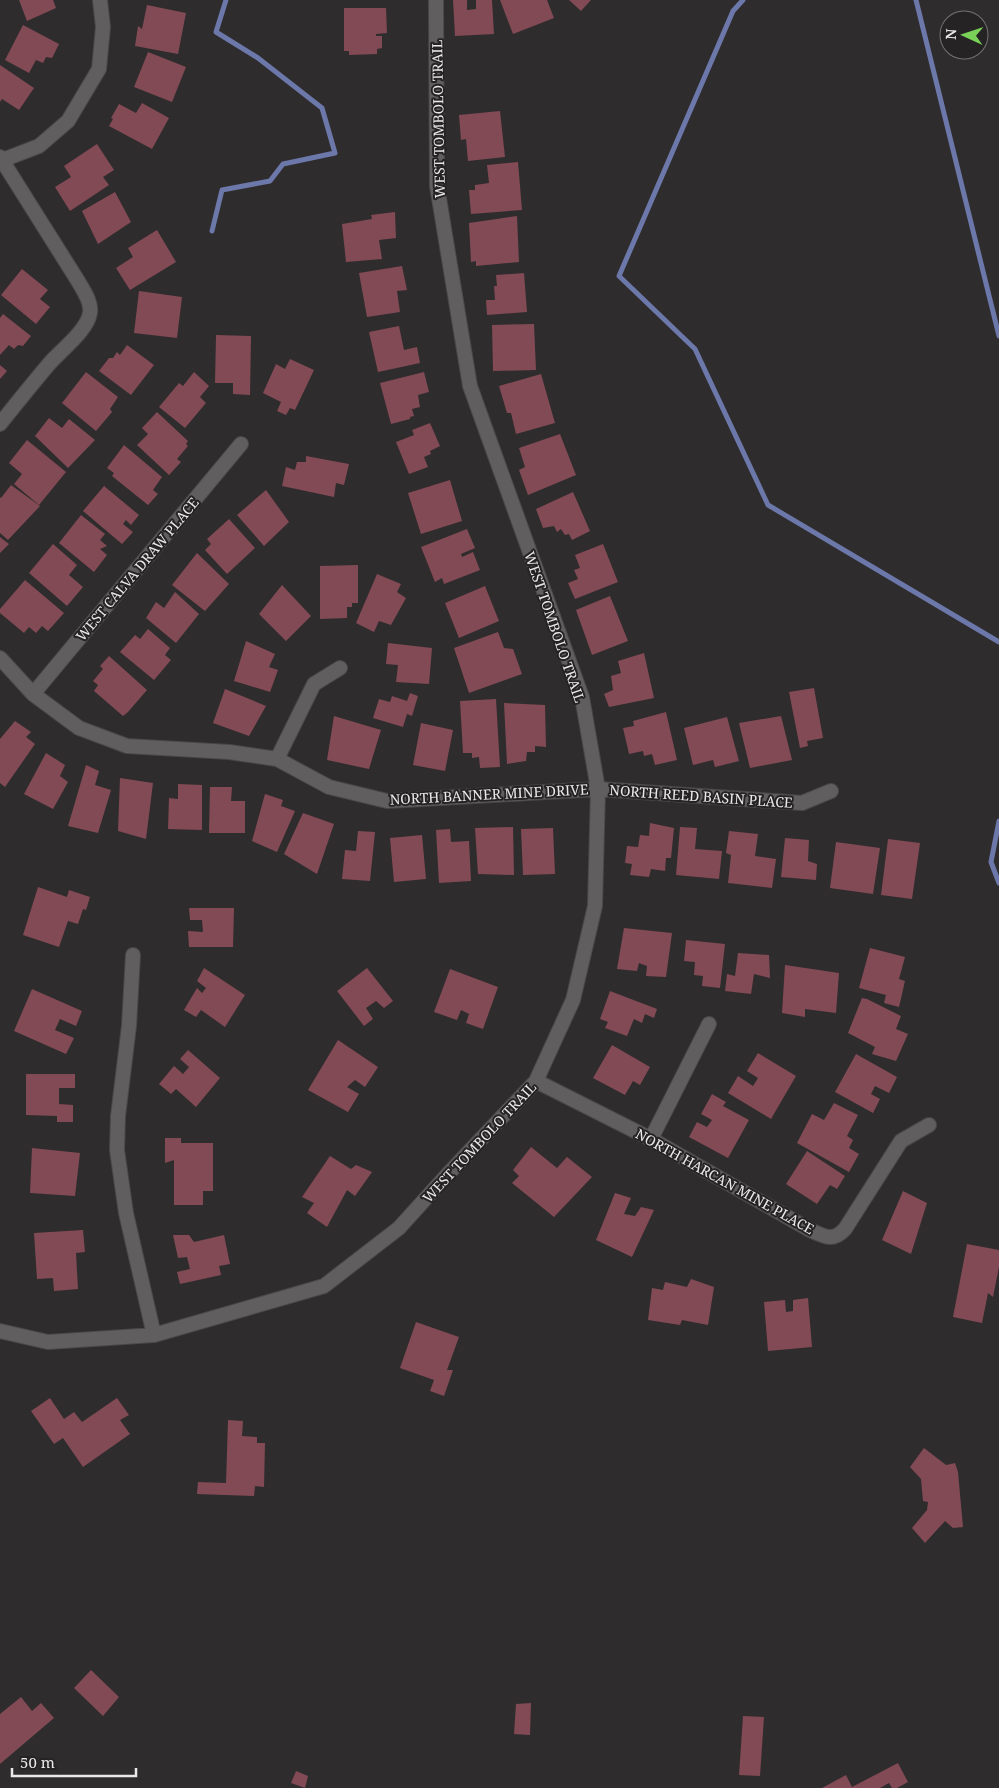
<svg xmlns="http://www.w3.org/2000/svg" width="999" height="1788" font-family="'Noto Serif',serif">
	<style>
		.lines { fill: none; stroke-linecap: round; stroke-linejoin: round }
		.stream { stroke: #6c78a9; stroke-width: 5 }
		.building { fill: #824a54 }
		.minor-casing { stroke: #4a4849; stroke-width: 16 }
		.minor { stroke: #615e60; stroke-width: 14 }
		.labels { text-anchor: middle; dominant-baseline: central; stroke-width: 4; stroke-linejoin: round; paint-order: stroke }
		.street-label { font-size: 14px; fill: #eae9ea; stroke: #252324 }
	</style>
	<rect width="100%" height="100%" fill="#2f2c2e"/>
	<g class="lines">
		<!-- stream -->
		<path class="stream" d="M743 0 733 11 619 276 695 349 768 505 999 642
			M916 0 999 336
			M212 231 222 190 270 181 283 164 335 153 322 108 258 58 216 32 226 0
			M999 821 991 862 999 883"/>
	</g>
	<!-- building -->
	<path class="building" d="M19 0H53L56 8 27 21Z
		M453 0H467V10L476 9V0H492L494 34 455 36Z
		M500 0H547L554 18 513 34Z
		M569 0H591L581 11Z
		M147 5 186 13 178 54 135 46 138 26 142 29Z
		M344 8H386L387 33 376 34V36H382V48L377 49V54L349 55V51H344Z
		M23 25 59 44 52 58 46 57 43 63 36 60 29 73 5 60Z
		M148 52 186 67 172 102 134 87Z
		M0 65 34 88 19 110 2 99 0 102Z
		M142 103 169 118 152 149 109 126 113 119 111 118 119 104 136 113Z
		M500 111 505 157 468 161 466 139 461 140 459 115Z
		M97 144 114 170 103 177 109 185 70 211 55 187 71 177 64 166Z
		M518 162 522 210 471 214 469 190H475V185L489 183 487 165Z
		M115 192 131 222 98 244 82 211Z
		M395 212 396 238 379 240 382 259 346 262 342 224 372 219 371 215Z
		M517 216 519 262 476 266V261L471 262 469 223Z
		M157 230 176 262 130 290 116 268 133 257 128 248Z
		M402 266 407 290 397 291 400 312 367 317 359 273Z
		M22 269 48 290 40 299 50 307 36 324 1 295Z
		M524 273 527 312 487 315 486 300H495L494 286H497L496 275Z
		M139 291 182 297 177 338 134 333Z
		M3 314 31 336 23 346 18 345 14 349 9 345 0 355V318Z
		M534 324 536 370 493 371 492 325Z
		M399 326 404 350 417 347 420 363 378 372 369 332Z
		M216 335 251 336 250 395 233 394V383H215Z
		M127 345 154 365 131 395 99 371 109 358H113L117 352 120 355Z
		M290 359 314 370 295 410 290 408 286 415 277 411 281 402 263 393 276 364 285 369Z
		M0 365 7 371 0 379Z
		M86 372 118 397 110 409 112 412 96 431 62 403Z
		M194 372 209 386 200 397 206 403 185 428 159 407 179 383 183 386Z
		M424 372 429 392 418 395 420 407 412 409 414 416 410 417V419L391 424 380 383Z
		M541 374 555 423 516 434 511 413H507L499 386Z
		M157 412 188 441 186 444 188 446 177 459 181 462 169 475 137 445 148 434 142 428Z
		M49 418 62 428 69 419 95 440 68 468 35 436Z
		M430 423 440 446 430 451 431 454 424 457 428 467 409 474 396 442 414 435 412 430Z
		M560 434 576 475 528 495 519 470 525 467 519 448Z
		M27 440 66 472 39 505 14 484 22 474 9 463Z
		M124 445 162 477 153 490 158 494 148 505 112 476 114 473 107 468Z
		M306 456 349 464 344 485 336 483 334 497 282 486 286 467 295 470 297 462H306Z
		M450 480 462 521 421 534 408 493Z
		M11 485 40 506 8 540 0 533V497L1 498Z
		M104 486 139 515 131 525 126 520 123 524 133 532 122 544 83 511Z
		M266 490 289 522 264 546 237 515Z
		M573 492 590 531 572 540 569 534 565 535 561 529 557 532 554 526 543 528 536 509Z
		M81 515 105 534 100 540 107 546 100 549 107 555 94 572 59 543Z
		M229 519 255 548 227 574 205 550 211 544 207 539Z
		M467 529 475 548 461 554 462 557 473 552 480 570 444 584 442 578 435 582 421 547Z
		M0 537 9 544 0 553Z
		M53 544 77 565 69 575 83 587 67 606 29 573Z
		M603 544 618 582 575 599 568 583 578 579 574 570 580 568 575 555Z
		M197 553 229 584 205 611 172 585Z
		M358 565V603H352V607H347V618L320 619V566Z
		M377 574 401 584 397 592 406 598 391 625 379 621 374 632 356 623Z
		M25 580 64 613 48 631 42 626 36 633 29 627 24 633 0 613V609Z
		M282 585 311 616 286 641 259 614Z
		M485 586 499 621 459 638 445 603Z
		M175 592 199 614 176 643 146 618 156 602 164 608Z
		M610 596 628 641 592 655 576 610Z
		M148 629 170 648 165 655 171 660 154 680 120 652 135 635 140 639Z
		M498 632 504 648 513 649 522 674 469 693 454 648Z
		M246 641 275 654 269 667 278 670 270 692 234 681Z
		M388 643 432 648 429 684 396 682 398 665 386 664Z
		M644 653 654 698 609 707 604 694 613 690 611 676 621 673 618 661Z
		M109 656 147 690 128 712 123 716 94 691 98 685 93 681 103 669 100 666Z
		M814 688 823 738 807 741 808 746 800 748 789 692Z
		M225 689 266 706 249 736 213 723Z
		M410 693 418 696 412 716 407 714 403 727 373 718 379 699 390 702 392 696 407 701Z
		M496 699 500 767 480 768 479 757 472 758V753H463L460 701Z
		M504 703 545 705 546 747 535 746V752H527L526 761 507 764Z
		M666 712 677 760 655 765 652 754 644 756 643 751 629 754 623 728 634 726 633 721Z
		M334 716 381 730 369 769 327 760Z
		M781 716 792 760 750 768 739 723Z
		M727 717 739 761 715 767 713 760 693 765 684 728Z
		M15 721 31 732 26 737 35 744 5 787 0 783V739Z
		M421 723 453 730 445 771 413 765Z
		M46 753 65 765 60 776 68 782 53 809 24 794Z
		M86 765 99 771 95 785 111 790 98 833 68 826Z
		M120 778 153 783 146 839 118 831Z
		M178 784 202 785V830L168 829 169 798 178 799Z
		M210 787H232L231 801H245V833H209Z
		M265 794 283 800 281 806 295 811 277 852 252 841Z
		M303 813 334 824 317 874 284 854Z
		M650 823 674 828 671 858H666L665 871 651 869 649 877 630 875 632 864 625 863 627 846 638 847 640 835 649 836Z
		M513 827 514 875 478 874 475 828Z
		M680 827 697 828 695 849 722 851 719 879 676 875Z
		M553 828 555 874 523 875 521 829Z
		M450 829 451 842 469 841 471 881 439 883 436 830Z
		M358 831 375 832 370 881 342 879 345 850 356 851Z
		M729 831 758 834 755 856 776 859 772 888 728 883 731 855 726 853Z
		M422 835 426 879 394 882 390 838Z
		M785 838 809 840 808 861 817 864 816 880 781 877Z
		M888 839 920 843 912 899 881 895Z
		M836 842 880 848 873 894 830 888Z
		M38 887 67 897 69 890 90 897 86 910 83 909 78 924 68 921 59 947 23 935Z
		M189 908H234L233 947H189L188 931 203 932 202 920H190Z
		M624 928 672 933 666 977 646 976 647 966 639 963 637 971 617 969Z
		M686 940 725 944 720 988 702 986 703 976 694 975 695 962 684 961Z
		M870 948 905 957 899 979 905 981 899 1007 884 1003 886 995 859 988Z
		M738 953 769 955 770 978 754 974 751 994 725 991 727 974 735 976Z
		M785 965 839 973 836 1013 805 1009V1017L782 1013Z
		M204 968 245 995 225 1027 201 1010 196 1017 184 1010 197 988 202 993 206 988 197 981Z
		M367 968 393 1001 384 1008 376 1001 366 1008 373 1019 364 1026 337 991Z
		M450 969 498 987 483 1029 466 1023 469 1014 461 1010 457 1020 434 1012Z
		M32 989 82 1011 76 1026 60 1019 55 1030 74 1038 66 1054 14 1031Z
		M610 991 657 1009 654 1018 645 1014 642 1023 634 1019 627 1036 605 1028 608 1022 600 1019Z
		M862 998 867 999 901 1016 896 1029 908 1034 896 1061 872 1054 875 1047 848 1033Z
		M338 1040 378 1067 365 1087 355 1080 347 1087 359 1094 348 1112 308 1090Z
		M612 1045 650 1067 640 1085 633 1081 625 1095 593 1078Z
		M188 1050 220 1078 196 1107 176 1089 171 1094 159 1084 174 1066 183 1074 189 1067 180 1059Z
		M758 1053 796 1076 771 1119 728 1093 738 1076 753 1086 758 1078 747 1071Z
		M856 1054 897 1077 889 1093 875 1086 871 1094 880 1099 873 1113 835 1092Z
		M26 1074H75V1088H59V1104L73 1105V1122H57V1116L26 1115Z
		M712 1094 726 1102 723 1106 749 1120 728 1158 689 1137 697 1122 707 1127 712 1120 701 1114Z
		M834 1103 858 1115 847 1136 853 1140 849 1148 859 1154 849 1172 797 1143 812 1114 824 1120Z
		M165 1138H181V1143H213V1191H203V1205H174V1160L165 1163Z
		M531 1147 557 1168 567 1157 592 1177 554 1217 512 1183 519 1176 513 1170Z
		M32 1148 80 1153 75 1196 30 1193Z
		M807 1151 845 1176 837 1189 830 1185 817 1204 786 1184Z
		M330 1156 351 1169 356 1165 372 1172 355 1196 347 1190 327 1227 307 1213 314 1203 302 1197Z
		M903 1191 927 1203 911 1254 882 1240Z
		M615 1193 631 1198 624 1214 635 1216 641 1207 654 1210 632 1257 596 1240Z
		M83 1230 85 1252 76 1253 78 1289 54 1291 53 1278 37 1279 34 1233Z
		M173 1235H189L194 1242 224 1235 230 1264 219 1266 221 1275 180 1284 177 1272 190 1269 187 1257 178 1258Z
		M967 1244 999 1250V1267L993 1297 988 1293 982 1323 953 1317Z
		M691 1279 714 1287 708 1325 682 1320 680 1325 648 1320 652 1288 663 1290 665 1282 687 1287Z
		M808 1298 812 1347 768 1351 764 1302 785 1300 786 1312 793 1311V1300Z
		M416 1322 459 1337 447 1370H453L444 1396 430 1391 434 1380 400 1368Z
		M50 1398 64 1419 74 1412 82 1422 117 1398 129 1415 120 1420 130 1434 83 1467 63 1438 54 1444 31 1411Z
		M228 1420 243 1421 242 1436 257 1437V1443H265L264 1487 255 1486 254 1496 197 1494 198 1482 226 1483Z
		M924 1448 946 1465 955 1463 958 1472 963 1527 953 1528 945 1521 925 1543 912 1528 927 1510 928 1502 923 1501 921 1479 910 1467Z
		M91 1670 119 1697 103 1716 74 1688Z
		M21 1697 32 1711 41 1703 54 1718 0 1764V1714Z
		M531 1703 530 1735 514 1734 516 1704Z
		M743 1716 764 1717 760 1776 739 1775Z
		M898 1763 908 1782 897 1788H892L889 1783 880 1788H822L846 1775 852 1787Z
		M296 1771 308 1776 305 1788 291 1783Z"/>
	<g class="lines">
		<defs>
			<path id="minor" d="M0 157 78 281C83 290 92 302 90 313 87 331 61 350 49 364 32 384 16 404 0 424
				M0 161 39 146 68 121 99 69 103 27 100 0
				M0 658 33 694 79 728 127 746 229 752 277 759 329 787 387 801 598 789 802 803 831 791
				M33 694 241 444
				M277 759 314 684 340 668
				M133 955 129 1026 118 1116 117 1150 126 1213 154 1335
				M536 1081 651 1139 810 1230C825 1237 833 1242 845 1229L901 1141 929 1125
				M651 1139 709 1024
				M0 1331 48 1342 154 1335 324 1286 399 1228 447 1175 536 1081 573 1000 595 906 598 789 582 697 470 386 437 186 436 0"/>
		</defs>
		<!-- minor casing -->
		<use href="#minor" class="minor-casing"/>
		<!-- minor -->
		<use href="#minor" class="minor"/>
	</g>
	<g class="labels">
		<!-- street labels -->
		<g class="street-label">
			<text transform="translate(438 119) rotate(-91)">WEST TOMBOLO TRAIL</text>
			<text transform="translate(137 569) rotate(-50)">WEST CALVA DRAW PLACE</text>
			<text transform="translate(555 627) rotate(71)">WEST TOMBOLO TRAIL</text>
			<text transform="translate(489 794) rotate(-3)">NORTH BANNER MINE DRIVE</text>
			<text transform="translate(701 796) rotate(4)">NORTH REED BASIN PLACE</text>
			<text transform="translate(479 1142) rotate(-47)">WEST TOMBOLO TRAIL</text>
			<text transform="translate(725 1181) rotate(29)">NORTH HARCAN MINE PLACE</text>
		</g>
	</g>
	<!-- north arrow -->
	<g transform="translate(964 35) rotate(273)"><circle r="24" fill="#252324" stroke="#747273"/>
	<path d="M0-4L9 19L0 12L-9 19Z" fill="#7ad157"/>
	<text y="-8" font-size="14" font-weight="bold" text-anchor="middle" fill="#eae9ea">N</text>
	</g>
	<!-- scale -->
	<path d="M12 1768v8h124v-8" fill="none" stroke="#eae9ea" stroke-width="2.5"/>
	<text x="20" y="1768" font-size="15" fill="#eae9ea" stroke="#252324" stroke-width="4" paint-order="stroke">50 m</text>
</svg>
